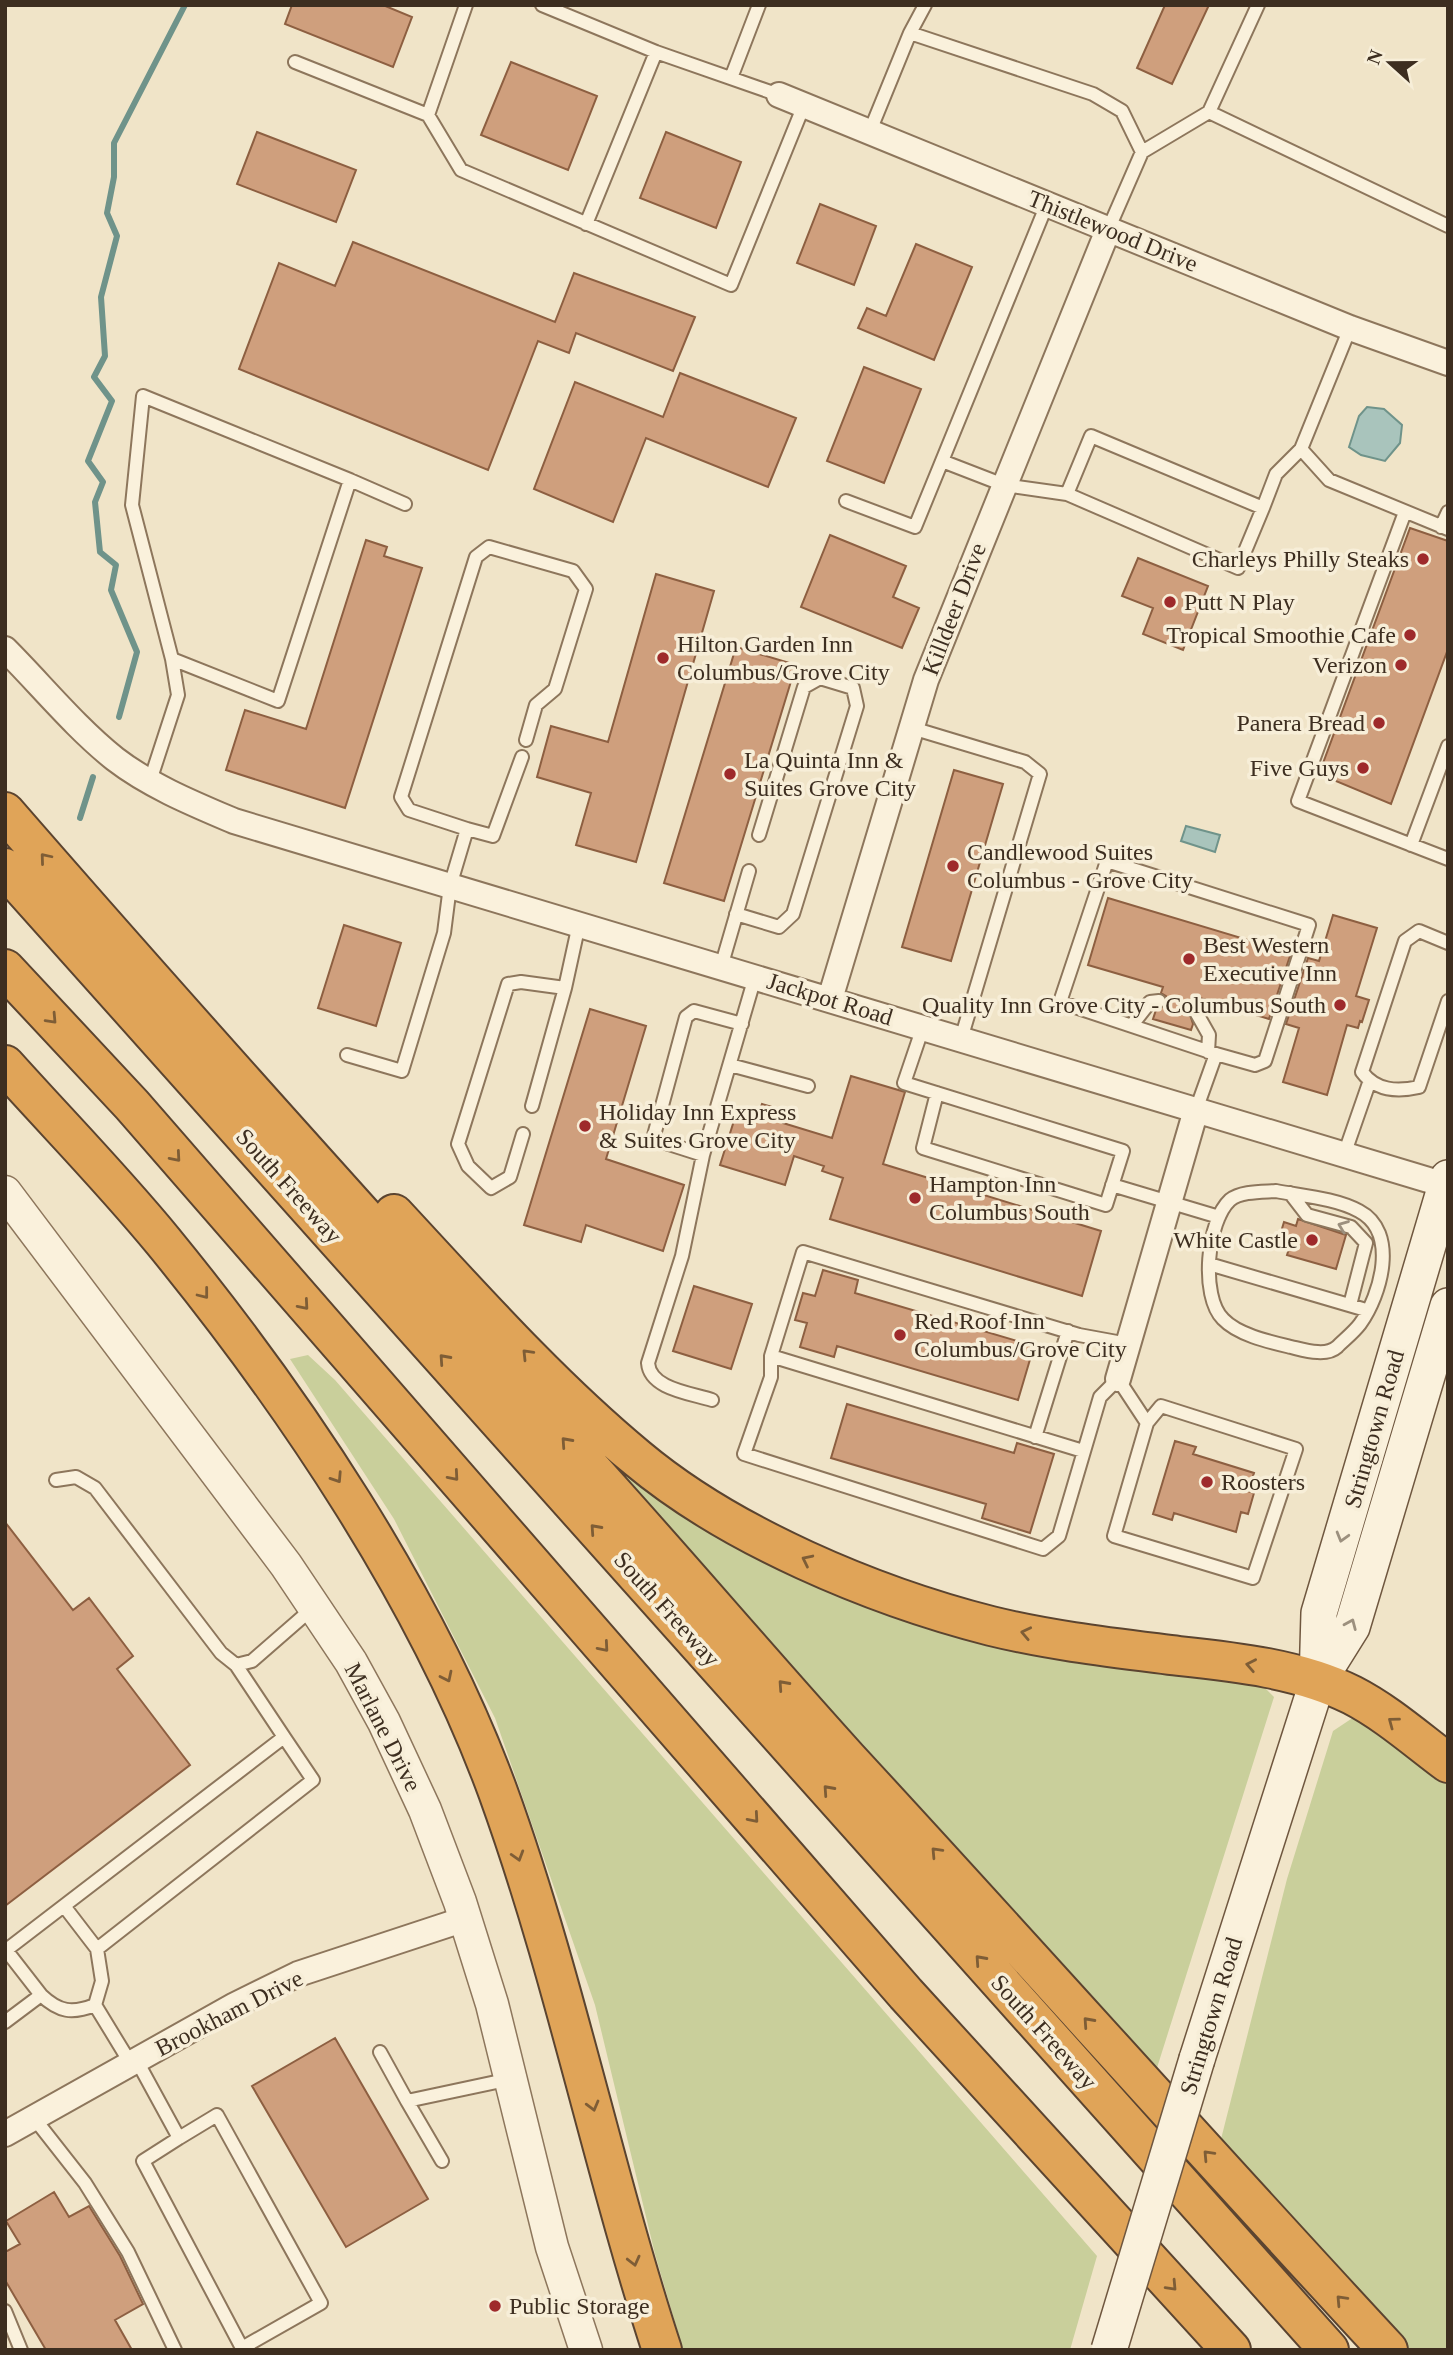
<svg xmlns="http://www.w3.org/2000/svg" width="1453" height="2355" font-family="Georgia,serif">
	<style>
		.green { fill: #c9cf9b }
		.water { fill: #a9c4bc; stroke: #6f938a; stroke-width: 2 }
		.lines { fill: none; stroke-linecap: round; stroke-linejoin: round }
		.stream { stroke: #6f938a; stroke-width: 6 }
		.building { fill: #cf9f7d; stroke: #8d5f41; stroke-width: 2 }
		.service-casing { stroke: #8d765c; stroke-width: 16 }
		.minor-casing { stroke: #8d765c; stroke-width: 28 }
		.tertiary-casing { stroke: #8d765c; stroke-width: 35 }
		.secondary-casing { stroke: #6f573f; stroke-width: 38 }
		.motorway-casing { stroke: #5b4430; stroke-width: 42 }
		.service { stroke: #faf1dc; stroke-width: 12 }
		.minor { stroke: #faf1dc; stroke-width: 24 }
		.tertiary { stroke: #faf1dc; stroke-width: 32 }
		.secondary { stroke: #faf1dc; stroke-width: 35 }
		.motorway { stroke: #e0a458; stroke-width: 38 }
		.secondary-bridge-casing { stroke: #6f573f; stroke-width: 38; stroke-linecap: butt }
		.secondary-bridge { stroke: #faf1dc; stroke-width: 35 }
		.oneway { stroke: #7e5d36 }
		.oneway2 { stroke: #9c907e }
		.poi-dot { fill: #9e2a2b; stroke: #f7eed8; stroke-width: 2.5 }
		.labels { text-anchor: middle; dominant-baseline: central; stroke-width: 7; stroke-linejoin: round; paint-order: stroke }
		.street-label { font-size: 24px; fill: #3d2e20; stroke: #f7eed8 }
		.poi-label { font-size: 24px; fill: #3d2e20; stroke: #f7eed8; text-anchor: start }
	</style>
	<rect width="100%" height="100%" fill="#f0e4c8"/>
	<!-- green -->
	<path class="green" d="M308 1355 335 1380 1097 2256 1070 2350H683L655 2254 595 2005 495 1718 394 1519 290 1359Z
		M616 1459 812 1582 1263 1686 1274 1697 1156 2071 609 1466Z
		M1354 1717 1448 1779V2350H1408L1220 2143 1287 1879 1333 1731Z"/>
	<!-- water -->
	<path class="water" d="M1367 407 1384 409 1402 425 1400 443 1385 461 1361 455 1349 447 1359 416Z
		M1186 826 1220 835 1215 852 1181 841Z"/>
	<g class="lines">
		<!-- stream -->
		<path class="stream" d="M119 717 137 652 111 590 116 565 100 552 95 502 103 482 88 461 112 401 94 377 105 356 101 297 117 236 107 213 114 177V143L185 5
			M80 818 93 777"/>
	</g>
	<!-- building -->
	<path class="building" d="M292 5H383L412 17 393 67 285 24Z
		M1165 5H1209L1172 84 1137 68Z
		M511 62 597 96 568 170 481 135Z
		M257 132 356 170 336 222 237 184Z
		M666 132 741 162 716 228 640 198Z
		M820 204 876 226 854 285 797 263Z
		M353 242 555 322 574 273 695 317 673 371 576 333 569 353 538 341 488 470 239 369 279 263 335 286Z
		M916 244 972 267 934 360 858 328 867 308 886 316Z
		M864 367 921 389 884 483 827 461Z
		M680 373 796 418 768 487 646 438 613 522 534 489 575 382 663 417Z
		M1410 528 1448 541V649L1391 804 1319 774Z
		M830 535 906 566 893 597 919 608 902 648 801 607Z
		M366 540 387 547 384 556 422 568 345 808 226 770 245 710 306 729Z
		M1138 558 1208 586 1183 650 1143 634 1153 608 1122 596Z
		M656 574 714 591 636 862 576 845 591 793 537 777 551 726 608 742Z
		M736 647 796 665 724 901 664 883Z
		M954 770 1003 784 951 961 902 947Z
		M1108 898 1291 953 1269 1019 1200 998 1198 1004 1188 1008 1193 1024 1191 1030 1153 1019 1156 1010 1167 1004 1166 996 1161 993 1163 987 1088 965Z
		M1333 915 1377 928 1356 996 1369 1000 1362 1022 1360 1021 1358 1028 1347 1025 1327 1095 1283 1082 1299 1028 1286 1024 1308 958 1319 961Z
		M344 925 401 943 376 1026 318 1008Z
		M590 1009 646 1026 606 1159 684 1185 663 1251 586 1225 581 1242 524 1225Z
		M851 1076 905 1092 883 1164 1101 1231 1082 1296 830 1219 843 1178 822 1171 824 1166 794 1156 785 1185 720 1165 738 1108 758 1114 762 1104 786 1111 783 1123 832 1138Z
		M1298 1219 1346 1235 1336 1269 1287 1255 1289 1249 1277 1245 1284 1222 1296 1226Z
		M823 1270 858 1280 855 1293 1034 1346 1018 1400 837 1346 834 1357 800 1347 807 1323 795 1320 803 1293 815 1296Z
		M694 1286 752 1304 731 1369 673 1351Z
		M847 1404 1014 1453 1017 1443 1054 1454 1030 1533 982 1518 986 1504 831 1458Z
		M1175 1441 1196 1447 1193 1454 1254 1473 1248 1491 1254 1493 1248 1514 1241 1512 1236 1532 1174 1513 1172 1520 1153 1514Z
		M5 1522 73 1610 89 1598 133 1656 117 1669 190 1765 5 1906Z
		M335 2038 428 2199 346 2247 252 2086Z
		M54 2192 69 2217 89 2206 120 2256 143 2304 115 2320 132 2350H46L5 2280V2252L20 2244 6 2221Z"/>
	<g class="lines">
		<defs>
			<path id="service" d="M466 5 428 115 461 170 731 285 804 105
				M542 5 656 52 779 95
				M910 33 1093 94 1122 111 1142 152
				M295 62 428 115
				M731 78 759 5
				M1209 112 1448 226
				M870 131 910 33 925 5
				M1047 204 942 461 1004 485 1067 494 1091 436 1263 508 1276 474 1301 449
				M586 224 656 52
				M1108 230 1142 152 1209 112 1258 5
				M1350 328 1301 449 1329 480 1448 529
				M350 480 405 504
				M1067 494 1238 568 1263 508
				M846 501 915 527 942 461
				M1405 512 1298 801 1448 859
				M1441 527 1448 512
				M912 728 1025 762 1040 774 961 1039
				M150 781 178 695 172 659 132 505 143 396 350 480 278 701 172 659
				M467 829 493 836 522 757
				M1411 845 1448 746
				M736 914 779 927 793 914 857 706 853 688 820 678 804 687 759 835
				M1448 943 1419 931 1405 941 1362 1072C1376 1091 1397 1092 1419 1087L1448 1001
				M721 967 749 871
				M1196 1012 1209 1035 1208 1052
				M1132 1025 1150 1002 1159 1001
				M923 1027 904 1083 1123 1151 1106 1205 923 1148 937 1093
				M347 1055 402 1071 444 933 450 886 467 829 409 810 401 797 476 557 489 547 573 571 586 589 555 689 536 705 526 740
				M730 1065 808 1086
				M532 1106 565 988 579 924
				M1196 1110 1216 1054 1060 1002 1107 861 1309 925 1265 1061 1255 1065 1216 1054
				M523 1134 510 1177 491 1188 468 1166 458 1144 508 984 521 982 565 988
				M703 1155 653 1139 686 1017 694 1011 742 1024
				M1344 1155 1369 1083
				M1112 1185 1219 1217
				M1276 1191C1302 1196 1335 1198 1359 1211 1399 1232 1381 1295 1360 1324 1354 1332 1344 1340 1337 1347 1326 1357 1304 1350 1291 1347 1270 1342 1238 1335 1223 1319 1200 1296 1207 1221 1230 1200 1241 1191 1263 1192 1276 1191Z
				M1290 1193 1307 1215 1351 1227 1366 1243 1350 1305
				M1209 1264 1366 1310
				M1128 1344 1079 1335 803 1252 771 1356V1377L744 1454 1043 1549 1059 1536 1100 1397 1118 1379 1147 1423 1114 1536 1253 1578 1296 1449 1161 1406 1147 1423
				M771 1356 1083 1451
				M712 1400C690 1393 650 1389 648 1363L682 1256 703 1155 755 977
				M1035 1437 1068 1331
				M56 1480 76 1477 95 1488 221 1653 236 1665 252 1661 314 1607
				M236 1665 284 1737
				M64 1906 97 1949
				M6 1950 41 1995
				M5 1951 284 1737 313 1780 97 1949 102 1981 95 2005 131 2064
				M5 2022 41 1995C59 2012 72 2014 95 2005
				M380 2052 407 2101 510 2079
				M137 2061 179 2138 217 2115 321 2303 242 2348 143 2161 179 2138
				M407 2101 442 2161
				M34 2118 85 2183 128 2252 175 2350
				M5 2311 21 2350"/>
			<path id="minor" d="M779 95 1350 328 1448 363
				M5 649C41 685 75 727 115 759 150 786 194 804 234 821L1445 1185
				M830 999 926 680 1108 230
				M1118 1379 1196 1110
				M5 2134 235 2005 298 1974 465 1919"/>
			<path id="tertiary" d="M5 1192 286 1565 351 1662 384 1722 425 1810 460 1902 492 2004 552 2247 586 2350"/>
			<path id="secondary" d="M1317 1683 1319 1613 1448 1178
				M1197 2059 1317 1683 1352 1627 1448 1306"/>
			<path id="motorway" d="M5 812C198 1034 396 1252 593 1471 679 1566 762 1664 848 1759 1029 1955 1206 2154 1388 2350
				M5 868 1329 2350
				M5 969 132 1105 906 1994 1231 2350
				M5 1065C58 1124 113 1180 163 1241 293 1400 427 1598 498 1792 564 1974 602 2166 662 2350
				M394 1214C471 1297 549 1385 637 1458 730 1536 873 1596 991 1626 1052 1641 1116 1648 1179 1656 1236 1662 1300 1669 1352 1695 1387 1713 1417 1740 1448 1763"/>
		</defs>
		<!-- service casing -->
		<use href="#service" class="service-casing"/>
		<!-- minor casing -->
		<use href="#minor" class="minor-casing"/>
		<!-- tertiary casing -->
		<use href="#tertiary" class="tertiary-casing"/>
		<!-- secondary casing -->
		<use href="#secondary" class="secondary-casing"/>
		<!-- motorway casing -->
		<use href="#motorway" class="motorway-casing"/>
		<!-- service -->
		<use href="#service" class="service"/>
		<!-- minor -->
		<use href="#minor" class="minor"/>
		<!-- tertiary -->
		<use href="#tertiary" class="tertiary"/>
		<!-- secondary -->
		<use href="#secondary" class="secondary"/>
		<!-- motorway -->
		<use href="#motorway" class="motorway"/>
		<defs>
			<path id="secondary-bridge" d="M1109 2350 1197 2059"/>
		</defs>
		<!-- secondary-bridge casing -->
		<use href="#secondary-bridge" class="secondary-bridge-casing"/>
		<!-- secondary-bridge -->
		<use href="#secondary-bridge" class="secondary-bridge"/>
	</g>
	<!-- one-way arrows -->
	<defs><path id="oneway-chevron" d="M-2-3.5L2.5 0L-2 3.5" fill="none" stroke-width="1.6" stroke-linecap="round" stroke-linejoin="round" transform="scale(1.75)"/></defs>
	<g class="oneway">
		<use href="#oneway-chevron" transform="translate(45 858) rotate(-130)"/>
		<use href="#oneway-chevron" transform="translate(52 1019) rotate(47)"/>
		<use href="#oneway-chevron" transform="translate(176 1157) rotate(49)"/>
		<use href="#oneway-chevron" transform="translate(204 1294) rotate(52)"/>
		<use href="#oneway-chevron" transform="translate(304 1305) rotate(49)"/>
		<use href="#oneway-chevron" transform="translate(527 1354) rotate(-134)"/>
		<use href="#oneway-chevron" transform="translate(444 1359) rotate(-132)"/>
		<use href="#oneway-chevron" transform="translate(566 1442) rotate(-132)"/>
		<use href="#oneway-chevron" transform="translate(454 1476) rotate(49)"/>
		<use href="#oneway-chevron" transform="translate(337 1478) rotate(57)"/>
		<use href="#oneway-chevron" transform="translate(595 1529) rotate(-132)"/>
		<use href="#oneway-chevron" transform="translate(807 1560) rotate(-154)"/>
		<use href="#oneway-chevron" transform="translate(1026 1633) rotate(-168)"/>
		<use href="#oneway-chevron" transform="translate(604 1647) rotate(49)"/>
		<use href="#oneway-chevron" transform="translate(1251 1665) rotate(-169)"/>
		<use href="#oneway-chevron" transform="translate(447 1677) rotate(64)"/>
		<use href="#oneway-chevron" transform="translate(783 1685) rotate(-132)"/>
		<use href="#oneway-chevron" transform="translate(1393 1722) rotate(-143)"/>
		<use href="#oneway-chevron" transform="translate(828 1790) rotate(-132)"/>
		<use href="#oneway-chevron" transform="translate(754 1818) rotate(49)"/>
		<use href="#oneway-chevron" transform="translate(936 1852) rotate(-133)"/>
		<use href="#oneway-chevron" transform="translate(518 1856) rotate(73)"/>
		<use href="#oneway-chevron" transform="translate(980 1960) rotate(-132)"/>
		<use href="#oneway-chevron" transform="translate(1088 2022) rotate(-132)"/>
		<use href="#oneway-chevron" transform="translate(593 2106) rotate(75)"/>
		<use href="#oneway-chevron" transform="translate(1208 2155) rotate(-133)"/>
		<use href="#oneway-chevron" transform="translate(634 2261) rotate(76)"/>
		<use href="#oneway-chevron" transform="translate(1172 2286) rotate(47)"/>
		<use href="#oneway-chevron" transform="translate(1341 2300) rotate(-133)"/>
	</g>
	<g class="oneway2">
		<use href="#oneway-chevron" transform="translate(1343 1226) rotate(-159)"/>
		<use href="#oneway-chevron" transform="translate(1342 1537) rotate(106)"/>
		<use href="#oneway-chevron" transform="translate(1351 1624) rotate(-67)"/>
	</g>
	<!-- markers -->
	<g class="poi-dot">
		<circle cx="1423" cy="559" r="7"/>
		<circle cx="1170" cy="602" r="7"/>
		<circle cx="1410" cy="635" r="7"/>
		<circle cx="663" cy="658" r="7"/>
		<circle cx="1401" cy="665" r="7"/>
		<circle cx="1379" cy="723" r="7"/>
		<circle cx="1363" cy="768" r="7"/>
		<circle cx="730" cy="774" r="7"/>
		<circle cx="953" cy="866" r="7"/>
		<circle cx="1189" cy="959" r="7"/>
		<circle cx="1340" cy="1005" r="7"/>
		<circle cx="585" cy="1126" r="7"/>
		<circle cx="915" cy="1198" r="7"/>
		<circle cx="1312" cy="1240" r="7"/>
		<circle cx="900" cy="1335" r="7"/>
		<circle cx="1207" cy="1482" r="7"/>
		<circle cx="495" cy="2306" r="7"/>
	</g>
	<g class="labels">
		<!-- street labels -->
		<g class="street-label">
			<text transform="translate(1113 231) rotate(22)">Thistlewood Drive</text>
			<text transform="translate(954 609) rotate(-69)">Killdeer Drive</text>
			<text transform="translate(830 999) rotate(17)">Jackpot Road</text>
			<text transform="translate(289 1186) rotate(48)">South Freeway</text>
			<text transform="translate(1374 1429) rotate(-74)">Stringtown Road</text>
			<text transform="translate(667 1609) rotate(48)">South Freeway</text>
			<text transform="translate(383 1727) rotate(63)">Marlane Drive</text>
			<text transform="translate(229 2013) rotate(-27)">Brookham Drive</text>
			<text transform="translate(1211 2016) rotate(-73)">Stringtown Road</text>
			<text transform="translate(1044 2032) rotate(48)">South Freeway</text>
		</g>
		<!-- poi labels -->
		<g class="poi-label">
			<text x="1409" y="559" text-anchor="end">Charleys Philly Steaks</text>
			<text x="1184" y="602">Putt N Play</text>
			<text x="1396" y="635" text-anchor="end">Tropical Smoothie Cafe</text>
			<text x="677" y="644">Hilton Garden Inn<tspan x="677" dy="28">Columbus/Grove City</tspan></text>
			<text x="1387" y="665" text-anchor="end">Verizon</text>
			<text x="1365" y="723" text-anchor="end">Panera Bread</text>
			<text x="744" y="760">La Quinta Inn &amp;<tspan x="744" dy="28">Suites Grove City</tspan></text>
			<text x="1349" y="768" text-anchor="end">Five Guys</text>
			<text x="967" y="852">Candlewood Suites<tspan x="967" dy="28">Columbus - Grove City</tspan></text>
			<text x="1203" y="945">Best Western<tspan x="1203" dy="28">Executive Inn</tspan></text>
			<text x="1326" y="1005" text-anchor="end">Quality Inn Grove City - Columbus South</text>
			<text x="599" y="1112">Holiday Inn Express<tspan x="599" dy="28">&amp; Suites Grove City</tspan></text>
			<text x="929" y="1184">Hampton Inn<tspan x="929" dy="28">Columbus South</tspan></text>
			<text x="1298" y="1240" text-anchor="end">White Castle</text>
			<text x="914" y="1321">Red Roof Inn<tspan x="914" dy="28">Columbus/Grove City</tspan></text>
			<text x="1221" y="1482">Roosters</text>
			<text x="509" y="2306">Public Storage</text>
		</g>
	</g>
	<!-- border -->
	<rect width="1453" height="2355" fill="none" stroke="#3d2e20" stroke-width="14"/>
	<!-- north arrow -->
	<g transform="translate(1390 63) rotate(291)" stroke="#f7eed8" stroke-width="5" paint-order="stroke">
	<path d="M0-5L12 26L0 18L-12 26Z" fill="#3d2e20"/>
	<text y="-10" font-size="19" font-weight="bold" text-anchor="middle" fill="#3d2e20">N</text>
	</g>
</svg>
